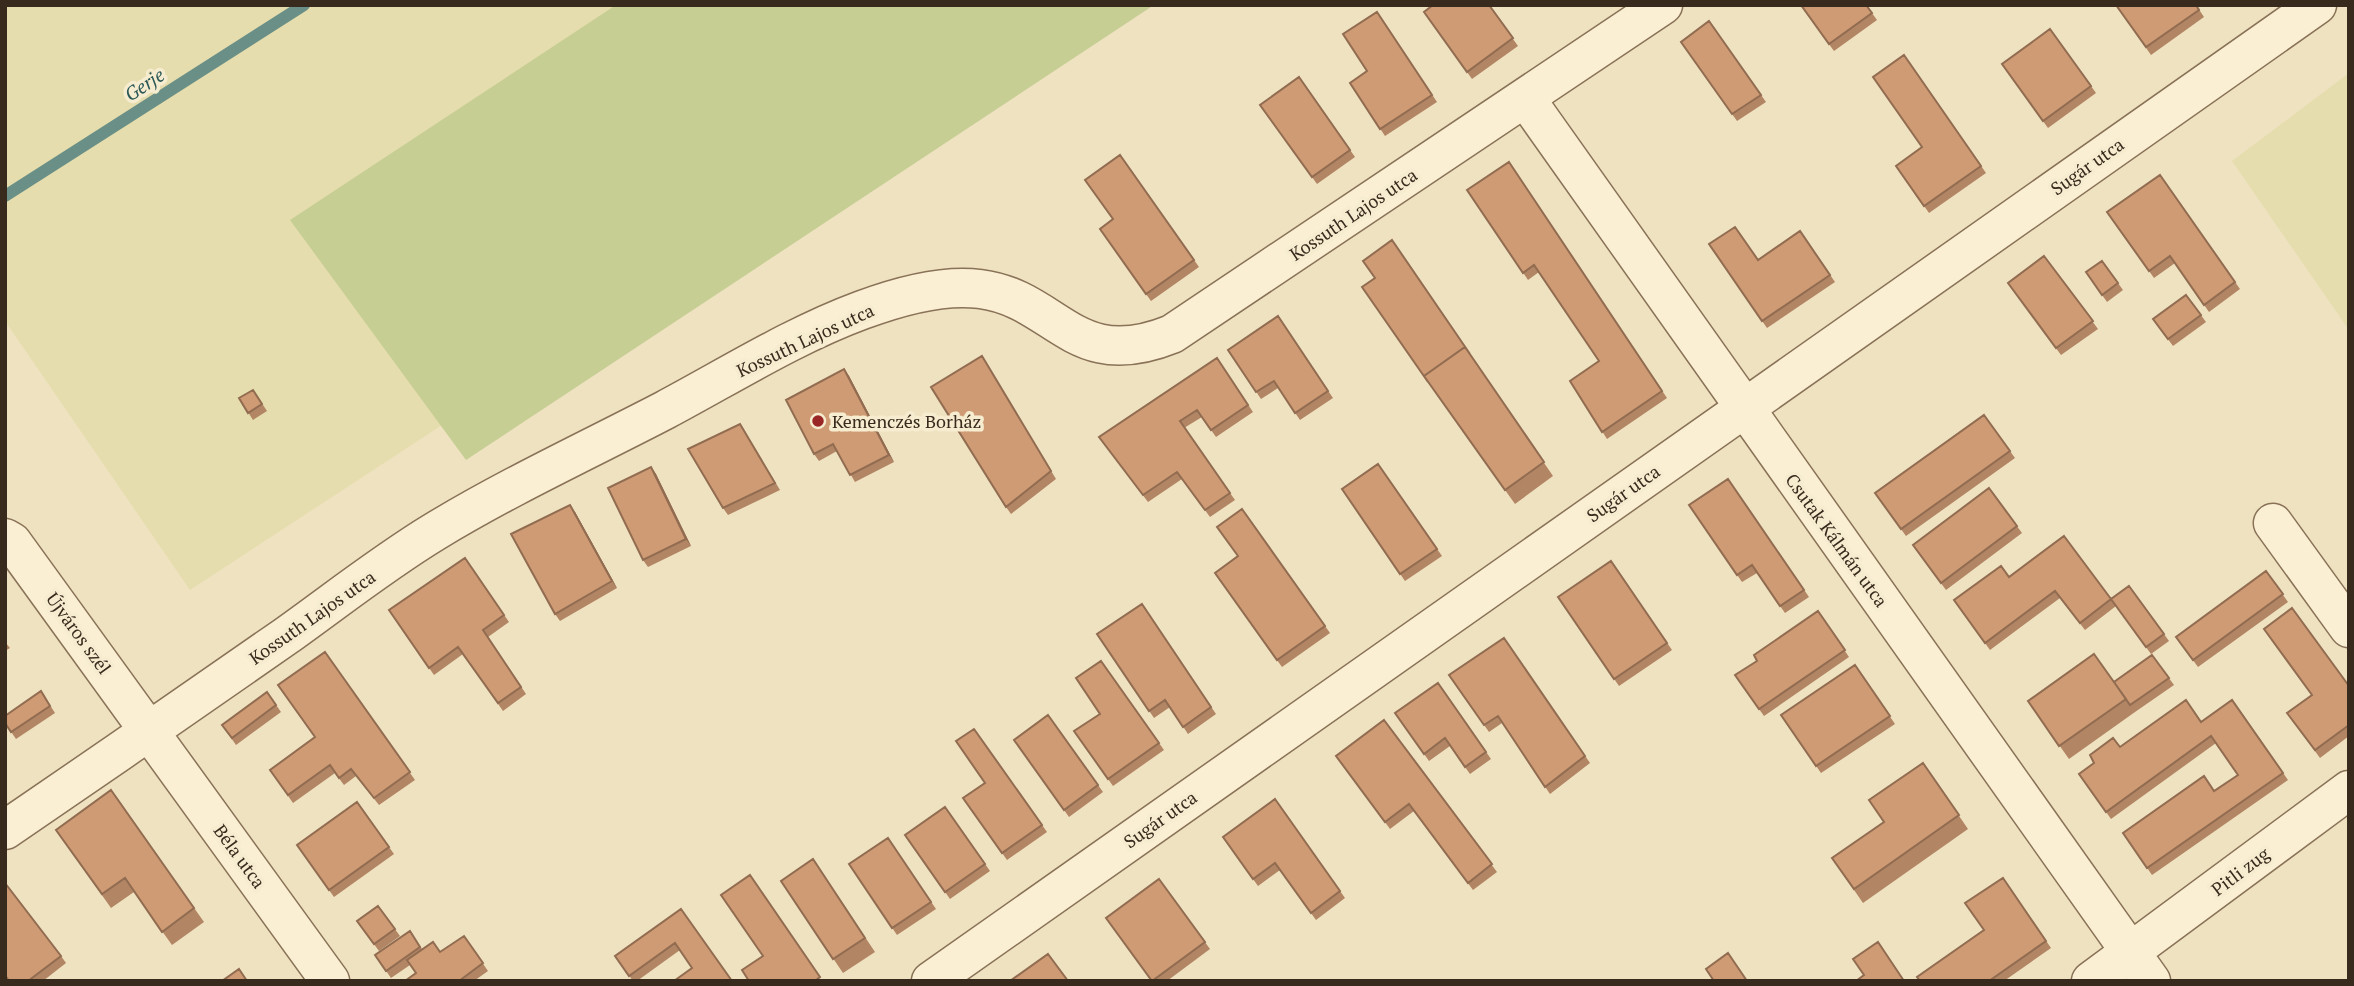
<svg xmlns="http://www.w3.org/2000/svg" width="2354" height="986" font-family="'PT Serif',serif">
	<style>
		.farmland { fill: #e5ddad }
		.green { fill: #c6ce94 }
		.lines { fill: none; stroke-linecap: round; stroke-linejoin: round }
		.stream { stroke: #6a8f86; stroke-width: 12 }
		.minor-casing { stroke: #897257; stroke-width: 41 }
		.minor { stroke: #faefd3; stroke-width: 38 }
		.wall { fill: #b28564 }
		.shaded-wall { fill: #916c51 }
		.building { fill: #cf9b74; stroke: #916c51; stroke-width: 2 }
		.poi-dot { fill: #9a2625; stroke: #f6ecd0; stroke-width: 2.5 }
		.labels { text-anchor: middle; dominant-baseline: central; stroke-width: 7; stroke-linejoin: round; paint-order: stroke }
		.street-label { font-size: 18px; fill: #382a1c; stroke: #f6ecd0 }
		.poi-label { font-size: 18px; fill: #382a1c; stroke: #f6ecd0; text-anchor: start }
		.water-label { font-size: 19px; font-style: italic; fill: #2b5856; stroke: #f6ecd0 }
	</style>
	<rect width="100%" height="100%" fill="#efe2c0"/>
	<!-- farmland -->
	<path class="farmland" d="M5 5H1084L190 590 5 321Z
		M2349 73V330L2232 161Z"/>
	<!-- green -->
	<path class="green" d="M616 5H1154L466 460 290 220Z"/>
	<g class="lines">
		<!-- stream -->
		<path class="stream" d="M5 196 304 5"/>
		<defs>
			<path id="minor" d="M1526 99 2151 981
				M2273 523 2349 628
				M5 538 12 542 330 981
				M5 830C99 766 193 701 286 636 335 601 383 563 434 532 508 487 588 450 665 410 729 376 794 335 862 310 897 297 942 284 980 289 1058 299 1073 374 1172 334L1663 5
				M931 981 2317 5
				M2091 981 2349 790"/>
		</defs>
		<!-- minor casing -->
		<use href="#minor" class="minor-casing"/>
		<!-- minor -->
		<use href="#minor" class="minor"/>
	</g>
	<!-- wall -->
	<path class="wall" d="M1489 5 1518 46 1472 79 1424 12Z
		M1800 5H1866L1877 20 1834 51Z
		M2116 5H2196L2204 17 2151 55Z
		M1377 12 1437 102 1385 136 1350 83 1367 71Z
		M1709 21 1766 102 1737 121 1681 42Z
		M2050 29 2096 93 2048 128 2002 64Z
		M1904 55 1986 173 1929 213 1896 166 1922 147Z
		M1299 77 1355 157 1317 184 1260 105Z
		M1120 155 1199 267 1151 301 1100 229 1113 219Z
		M1509 162 1667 398 1607 439 1570 381 1599 361 1539 272 1528 280 1467 190Z
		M2160 175 2240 289 2209 312 2175 263 2154 278 2107 212Z
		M1800 231 1835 282 1767 328 1709 244 1758 260Z
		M1392 240 1553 476 1515 504 1433 389 1362 287 1375 278Z
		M2044 256 2098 329 2061 355 2008 283Z
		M2102 261 2123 290 2107 302 2086 272Z
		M2186 295 2206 322 2173 346 2153 319Z
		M1278 316 1333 398 1300 420 1278 388 1261 399 1228 350Z
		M982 356 1056 479 1011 514 1006 507Z
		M1217 358 1253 412 1216 437 1202 417 1184 428 1235 500 1210 517 1182 479 1148 502 1099 437Z
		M844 369 849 376 894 462 855 482 837 451 819 461 814 454Z
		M253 390 267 411 253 420 239 398Z
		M1984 415 2015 458 1906 536 1875 493Z
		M740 424 780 490 728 515 723 508Z
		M1378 464 1442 556 1405 581 1342 489Z
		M651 467 656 474 691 546 648 567 643 560Z
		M1728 479 1809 597 1785 613 1757 573 1742 582 1689 505Z
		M1989 488 2022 533 1946 590 1913 545Z
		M1242 509 1330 633 1282 667 1215 573 1237 556Z
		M575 512 617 588 560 621 555 614Z
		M2064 536 2116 606 2085 630 2060 598 1990 650 1954 600 2009 577Z
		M465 558 509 622 488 637 526 694 503 711 463 654 434 675 389 610Z
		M1611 561 1672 650 1619 686 1558 597Z
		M2266 571 2288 602 2198 667 2176 637Z
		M2129 586 2169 641 2151 654 2111 599Z
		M1142 604 1216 714 1188 734 1170 707 1154 718 1097 634Z
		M1818 611 1849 657 1764 716 1735 675 1757 661Z
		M1504 638 1590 763 1550 794 1502 723 1489 732 1449 675Z
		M5 642 10 648 5 651Z
		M325 652 415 780 379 805 356 776 344 785 335 773 293 803 270 770 315 737Z
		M2152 655 2174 685 2135 712 2133 710 2135 712 2069 759 2028 701 2114 682Z
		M1101 661 1164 750 1113 786 1074 731 1100 714Z
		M1855 665 1895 724 1821 773 1781 715Z
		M1438 683 1491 759 1470 774 1450 746 1429 761 1395 713Z
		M2349 686V736L2320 758 2287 713Z
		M41 691 55 713 16 739 5 723Z
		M267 692 281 712 236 745 222 725Z
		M2232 700 2288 780 2152 875 2123 833 2215 791 2238 775 2216 743 2111 819 2079 774 2120 747 2201 722Z
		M1048 715 1103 792 1069 817 1014 740Z
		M1384 720 1497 872 1473 890 1414 811 1390 829 1336 756Z
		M974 729 1047 832 1007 860 963 798 985 783Z
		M1923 763 1968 829 1863 903 1832 858 1884 822Z
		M111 790 204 922 172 945 134 892 111 908 56 830Z
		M1275 799 1345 898 1316 920 1280 870 1258 886 1223 837Z
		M357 802 394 854 334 897 297 845Z
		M945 807 990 871 950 899 905 835Z
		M888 838 936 909 897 935 849 864Z
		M813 859 875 952 843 973 781 881Z
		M2003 878 2051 948 2004 981H1920L1984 930Z
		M1159 879 1210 949 1167 981H1151Z
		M378 906 400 936 379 951 357 921Z
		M681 909 692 968 680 950 637 981H633L615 956Z
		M410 931 422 949 440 952 464 936 488 971 474 981H405L416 973 410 965 391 978 375 955Z
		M61 956 66 963 43 981H9Z"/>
	<!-- shaded-wall -->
	<path class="shaded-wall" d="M844 369 849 376 894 462 889 455Z
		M651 467 656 474 691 546 686 539Z
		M570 505 575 512 617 588 612 581Z"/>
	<!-- building -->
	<path class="building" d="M1433 5H1489L1513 38 1467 72 1424 12Z
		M1801 5H1866L1872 13 1829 44Z
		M2116 5H2196L2199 10 2146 47Z
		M1377 12 1432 95 1380 129 1350 83 1367 71 1343 34Z
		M1709 21 1761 95 1732 114 1681 42Z
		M2050 29 2091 86 2043 121 2002 64Z
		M1904 55 1981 166 1924 206 1896 166 1922 147 1873 77Z
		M1299 77 1350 150 1312 177 1260 105Z
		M1120 155 1194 260 1146 294 1100 229 1113 219 1085 180Z
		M1509 162 1662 391 1602 432 1570 381 1599 361 1534 265 1523 273 1467 190Z
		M2160 175 2235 282 2204 305 2170 256 2149 271 2107 212Z
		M1735 227 1758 260 1800 231 1830 275 1762 321 1709 244Z
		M1392 240 1470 354 1465 347 1424 376 1428 382 1362 287 1375 278 1363 261Z
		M2044 256 2093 321 2056 348 2008 283Z
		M2102 261 2118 283 2102 295 2086 272Z
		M2186 295 2201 315 2168 339 2153 319Z
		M1278 316 1328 391 1295 413 1274 381 1256 392 1228 350Z
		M1465 347 1544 462 1505 490 1424 376Z
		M982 356 1051 471 1006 507 931 387Z
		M1217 358 1248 405 1211 430 1197 410 1180 421 1230 493 1205 510 1177 472 1143 495 1099 437Z
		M844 369 889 455 850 475 833 444 814 454 786 400Z
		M253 390 262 404 248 413 239 398Z
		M1984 415 2010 451 1901 529 1875 493Z
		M740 424 775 483 723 508 688 449Z
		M1378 464 1437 549 1400 574 1342 489Z
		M651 467 686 539 643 560 608 488Z
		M1728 479 1804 590 1780 606 1752 565 1737 575 1689 505Z
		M1989 488 2017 526 1941 583 1913 545Z
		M570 505 612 581 555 614 511 534Z
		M1242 509 1325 626 1277 660 1215 573 1238 556 1217 527Z
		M2064 536 2111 599 2080 623 2055 591 1985 643 1954 600 2001 566 2009 577Z
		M465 558 504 615 483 630 521 687 498 703 458 647 429 668 389 610Z
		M1611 561 1667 643 1614 679 1558 597Z
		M2266 571 2283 594 2193 660 2176 637Z
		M2129 586 2164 634 2146 647 2111 599Z
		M1142 604 1211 707 1183 727 1165 700 1149 711 1097 634Z
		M2292 608 2349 686V725L2315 750 2287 713 2312 695 2264 629Z
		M1818 611 1845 650 1759 709 1735 675 1757 661 1754 655Z
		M1504 638 1585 756 1545 787 1498 716 1484 725 1449 675Z
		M325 652 410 772 374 798 351 769 339 778 330 765 288 795 270 770 315 737 278 685Z
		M2094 654 2126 699 2059 746 2028 701Z
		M2152 655 2169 678 2130 705 2114 682Z
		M1101 661 1159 743 1108 779 1074 731 1100 714 1076 678Z
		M1855 665 1890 716 1816 766 1781 715Z
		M1438 683 1486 752 1465 767 1445 738 1424 754 1395 713Z
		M41 691 50 706 11 732 5 723V716Z
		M267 692 276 705 232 738 222 725Z
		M2186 700 2201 722 2232 700 2283 773 2147 868 2123 833 2204 776 2214 791 2238 775 2211 736 2106 812 2079 774 2094 763 2090 755 2113 738 2120 747Z
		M1048 715 1098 785 1064 810 1014 740Z
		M1384 720 1492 864 1468 883 1409 804 1385 822 1336 756Z
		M974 729 1042 825 1002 853 963 798 985 783 956 741Z
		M1923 763 1959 815 1854 889 1832 858 1884 822 1869 800Z
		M111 790 194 908 162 932 125 878 102 894 56 830Z
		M1275 799 1340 891 1311 913 1275 863 1253 879 1223 837Z
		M357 802 389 847 329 890 297 845Z
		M945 807 985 864 945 892 905 835Z
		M888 838 931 902 892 928 849 864Z
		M813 859 865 938 833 959 781 881Z
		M750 875 820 977 815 981H749L742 970 763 956 721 895Z
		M2003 878 2046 941 1989 981H1920L1917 977 1984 930 1965 903Z
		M1159 879 1205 942 1152 981 1106 918Z
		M5 883 61 956 28 981H9L5 975Z
		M378 906 395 929 374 944 357 921Z
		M681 909 732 981H674L692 968 675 943 629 976 615 956Z
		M410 931 420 947 386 971 375 955Z
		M464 936 483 963 459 981H405L416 973 407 960 433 942 440 952Z
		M1878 942 1904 981H1856L1864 975 1853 959Z
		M1728 953 1747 981H1714L1706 969Z
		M1048 954 1068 981H1010Z
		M239 969 247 981H222Z"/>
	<!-- markers -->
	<circle class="poi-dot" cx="818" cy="421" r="7"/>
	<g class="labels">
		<!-- street labels -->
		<g class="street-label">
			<text transform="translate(2087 166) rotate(-35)">Sugár utca</text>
			<text transform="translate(1353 214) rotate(-34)">Kossuth Lajos utca</text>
			<text transform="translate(805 340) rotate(-25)">Kossuth Lajos utca</text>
			<text transform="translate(1623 493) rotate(-35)">Sugár utca</text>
			<text transform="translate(1837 540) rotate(54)">Csutak Kálmán utca</text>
			<text transform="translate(312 617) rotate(-35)">Kossuth Lajos utca</text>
			<text transform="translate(79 633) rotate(54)">Újváros szél</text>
			<text transform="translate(1160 819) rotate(-35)">Sugár utca</text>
			<text transform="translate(240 856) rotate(54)">Béla utca</text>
			<text transform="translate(2240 871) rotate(-37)">Pitli zug</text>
		</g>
		<!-- poi labels -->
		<g class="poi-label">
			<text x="832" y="421">Kemenczés Borház</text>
		</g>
		<!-- water labels -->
		<g class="water-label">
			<text transform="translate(144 84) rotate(-33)">Gerje</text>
		</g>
	</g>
	<!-- border -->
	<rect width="2354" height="986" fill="none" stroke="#382a1c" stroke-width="14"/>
</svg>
